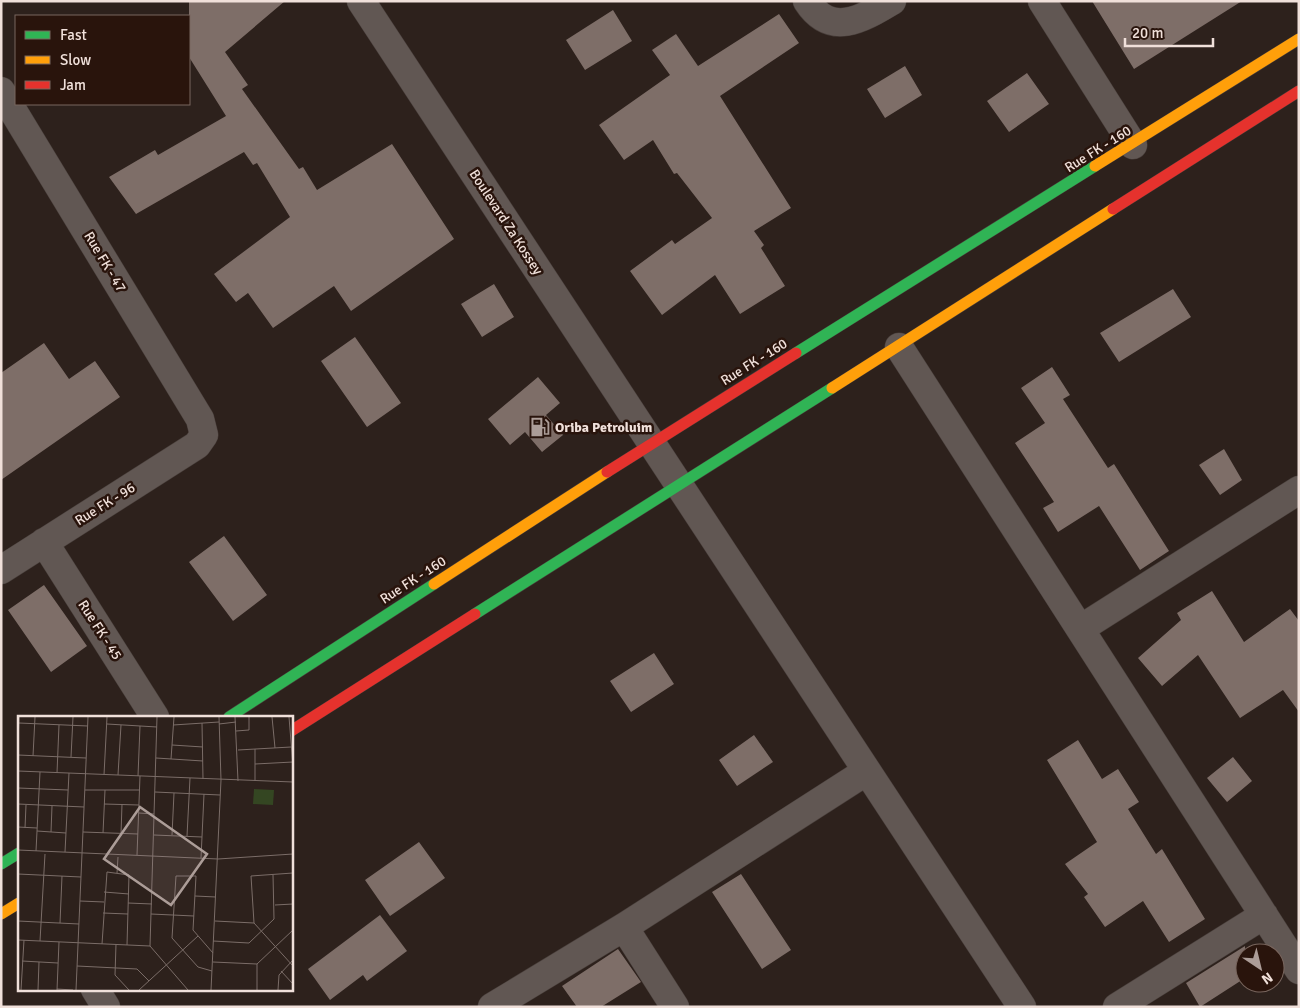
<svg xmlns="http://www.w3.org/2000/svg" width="1300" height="1008" font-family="Signika,sans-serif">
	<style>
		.building { fill: #7e6e68 }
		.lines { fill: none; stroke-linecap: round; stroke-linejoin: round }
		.street-casing { stroke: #483e3a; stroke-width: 29 }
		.fast-casing { stroke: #483e3a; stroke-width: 12 }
		.slow-casing { stroke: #483e3a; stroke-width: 12 }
		.jam-casing { stroke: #483e3a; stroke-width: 12 }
		.street { stroke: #615753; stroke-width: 28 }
		.fast { stroke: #30b455; stroke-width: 11 }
		.slow { stroke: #ff9f0a; stroke-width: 11 }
		.jam { stroke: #e5322d; stroke-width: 11 }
		.labels { text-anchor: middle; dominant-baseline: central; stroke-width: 5; stroke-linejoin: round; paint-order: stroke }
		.street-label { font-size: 14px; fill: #f0e0da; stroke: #29140c }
		.poi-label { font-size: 14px; font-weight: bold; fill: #f0e0da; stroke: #29140c; text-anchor: start }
		.inset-road { fill: none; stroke: #7b6d68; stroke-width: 1 }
		.view { fill: #ac9d98; fill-opacity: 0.15; stroke: #ac9d98; stroke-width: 2.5 }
		.inset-edge { fill: none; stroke: #f0e0da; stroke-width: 2.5 }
	</style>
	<rect width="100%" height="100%" fill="#2d211c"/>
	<!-- building -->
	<path class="building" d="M189 1H285L225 52 248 85 242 89 299 169 303 167 317 190 392 144 454 239 351 311 334 286 273 328 248 293 236 302 214 274 290 217 257 163 253 165 244 152 136 214 109 177 155 150 158 155 226 116 189 57Z
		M1092 1H1242L1134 69Z
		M613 10 632 41 585 70 566 40Z
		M779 14 799 43 720 96 791 208 754 231 764 245 761 248 785 286 740 314 715 275 662 315 630 271 672 240 675 244 712 218 677 173 674 174 653 140 624 160 599 125 670 75 652 50 676 34 698 66Z
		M905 66 922 95 885 118 867 89Z
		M1027 73 1049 104 1009 132 987 101Z
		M494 284 514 317 482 337 461 304Z
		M1173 289 1191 317 1119 362 1100 333Z
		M355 337 401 403 367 427 321 361Z
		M44 343 69 379 95 361 120 397 1 480V373Z
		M1052 367 1070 395 1063 399 1108 468 1114 464 1169 551 1140 570 1099 506 1058 532 1043 508 1054 502 1015 443 1045 423 1021 388Z
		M538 377 560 403 546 415 563 435 542 452 525 432 510 445 488 419Z
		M1224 449 1242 480 1220 495 1199 465Z
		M224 536 267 595 233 621 189 562Z
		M44 585 87 646 51 672 8 610Z
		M1212 591 1244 642 1290 609 1299 621V712L1283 690 1240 718 1198 655 1162 686 1138 658 1181 620 1177 613Z
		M654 653 674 684 631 712 610 681Z
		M754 735 773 762 737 786 719 760Z
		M1078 740 1102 779 1118 769 1139 802 1128 809 1156 854 1162 849 1205 919 1169 942 1143 901 1105 927 1084 897 1088 894 1065 864 1097 842 1047 760Z
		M1233 757 1252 781 1227 802 1207 778Z
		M419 842 445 878 390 916 365 880Z
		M741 874 791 950 762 969 712 892Z
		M380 915 407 951 367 981 363 975 330 1000 308 969Z
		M1245 946V978L1200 1007 1186 983Z
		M618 949 641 982 601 1007H577L562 986Z"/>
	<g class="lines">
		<defs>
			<path id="street" d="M361 1 1022 1007
				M807 1C831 38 862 19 892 1
				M1042 1 1133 145
				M1 91 200 419 204 435 197 445 1 570
				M899 347 1299 970
				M44 542 155 717
				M1080 629 1299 490
				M624 927 675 1007
				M95 989 106 1007
				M492 1007 624 927 867 771
				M1117 1007 1264 915"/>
			<path id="fast" d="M796 353 1095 166
				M475 614 832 388
				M229 717 434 584
				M1 864 19 853"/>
			<path id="slow" d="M1095 166 1299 39
				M832 388 1113 209
				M434 584 607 472
				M1 914 19 903"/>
			<path id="jam" d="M1113 209 1299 91
				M607 472 796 353
				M291 731 475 614"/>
		</defs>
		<!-- street casing -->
		<use href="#street" class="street-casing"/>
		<!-- fast casing -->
		<use href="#fast" class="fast-casing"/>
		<!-- slow casing -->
		<use href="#slow" class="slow-casing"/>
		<!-- jam casing -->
		<use href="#jam" class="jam-casing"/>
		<!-- street -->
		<use href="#street" class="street"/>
		<!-- fast -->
		<use href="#fast" class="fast"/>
		<!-- slow -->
		<use href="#slow" class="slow"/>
		<!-- jam -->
		<use href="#jam" class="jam"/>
	</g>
	<!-- icons -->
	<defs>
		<symbol id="fuel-bare" viewBox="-9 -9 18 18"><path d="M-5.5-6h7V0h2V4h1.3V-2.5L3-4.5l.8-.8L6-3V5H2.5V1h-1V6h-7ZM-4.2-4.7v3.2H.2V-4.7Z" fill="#ac9d98" stroke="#29140c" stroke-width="2.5" paint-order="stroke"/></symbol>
	</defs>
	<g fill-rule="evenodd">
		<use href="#fuel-bare" x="526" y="413" width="28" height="28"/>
	</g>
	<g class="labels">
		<!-- street labels -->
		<g class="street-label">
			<text transform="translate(1098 149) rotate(-32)">Rue FK - 160</text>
			<text transform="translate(506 222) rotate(57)">Boulevard Za Kossey</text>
			<text transform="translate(105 262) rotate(59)">Rue FK - 47</text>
			<text transform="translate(754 362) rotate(-32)">Rue FK - 160</text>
			<text transform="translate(105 504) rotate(-32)">Rue FK - 96</text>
			<text transform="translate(413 580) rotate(-33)">Rue FK - 160</text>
			<text transform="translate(100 630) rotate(57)">Rue FK - 45</text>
		</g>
		<!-- poi labels -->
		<g class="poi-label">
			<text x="555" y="427">Oriba Petroluim</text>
		</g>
	</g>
	<!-- overview -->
	<g transform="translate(18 716)">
		<rect width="275" height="275" fill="#2d211c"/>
		<path d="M236 73 256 74 255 89 235 88Z" fill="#344622"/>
		<path class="inset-road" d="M139 1 132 230 170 274M217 1 220 65M254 1 257 32M271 1 275 50M1 7 70 10M184 7 185 63M89 8 139 11M201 8 218 6M155 9 201 6M218 15 231 14V1M0 27 1 1M154 29 185 31M237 33V65M220 34 273 31M0 39 68 42M15 40 17 1M53 41 55 1M138 42 185 45M153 43 156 1M237 48 275 46M0 55 275 66M39 57 41 9M86 59 89 1M100 59 103 9M120 60 122 10M0 72 50 74M67 74H122M137 76 202 79M0 88 66 91M86 88 121 89M121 97 136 98M275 107V147M0 111 19 112M7 112 8 89M19 115 48 117M33 116 34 90M65 116 120 118M85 117 87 74M103 118 104 88M136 119 184 121M154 119 156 77M169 120 172 62M0 134 200 143 275 138M18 135 22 56M47 136 51 57M119 139 122 60M183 142 186 78M99 157 100 141M275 157 233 160 236 207 275 250M0 158 63 161M86 176 111 178M177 180 198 181M62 185 86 186M110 187 134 188M257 189 275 188M85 197 110 198M133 198 176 200M0 205 61 208M197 205 236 207M42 207 44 160M0 224 132 230M22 225 27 138M195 225 231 227 256 203 255 159M84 228 89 156 111 159 109 229M98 228 97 259 111 274M4 245 40 247M195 246 239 248 275 214M59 250 119 253 131 265M194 255 180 251 154 222 158 160H178L175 214 195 237M263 255 275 268M39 273 55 274M3 274 6 224M20 274 21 246M39 274 41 226M58 274 70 1M121 274 180 220M193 274 203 64 201 1M239 274V248M260 274 261 259 275 244"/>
		<path class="view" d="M122 91 189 138 153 189 86 143Z"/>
		<rect width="275" height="275" class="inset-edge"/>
	</g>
	<!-- border -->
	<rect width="1300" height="1008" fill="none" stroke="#f0e0da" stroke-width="5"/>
	<!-- legend -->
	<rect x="15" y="15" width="175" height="90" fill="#29140c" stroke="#79665e"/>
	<rect x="25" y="31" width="25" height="8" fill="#30b455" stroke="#79665e"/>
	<text x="60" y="40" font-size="15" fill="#f0e0da">Fast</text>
	<rect x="25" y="56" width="25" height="8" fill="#ff9f0a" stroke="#79665e"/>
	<text x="60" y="65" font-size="15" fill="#f0e0da">Slow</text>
	<rect x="25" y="81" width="25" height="8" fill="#e5322d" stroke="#79665e"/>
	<text x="60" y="90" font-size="15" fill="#f0e0da">Jam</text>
	<!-- north arrow -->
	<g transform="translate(1260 968) rotate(145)"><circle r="24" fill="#29140c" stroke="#79665e"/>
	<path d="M0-4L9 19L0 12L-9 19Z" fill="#ac9d98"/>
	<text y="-8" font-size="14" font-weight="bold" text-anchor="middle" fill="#f0e0da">N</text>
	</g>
	<!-- scale -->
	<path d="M1125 38v8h88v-8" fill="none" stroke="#f0e0da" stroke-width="2.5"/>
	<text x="1132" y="38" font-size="15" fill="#f0e0da" stroke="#29140c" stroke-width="4" paint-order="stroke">20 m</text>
</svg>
